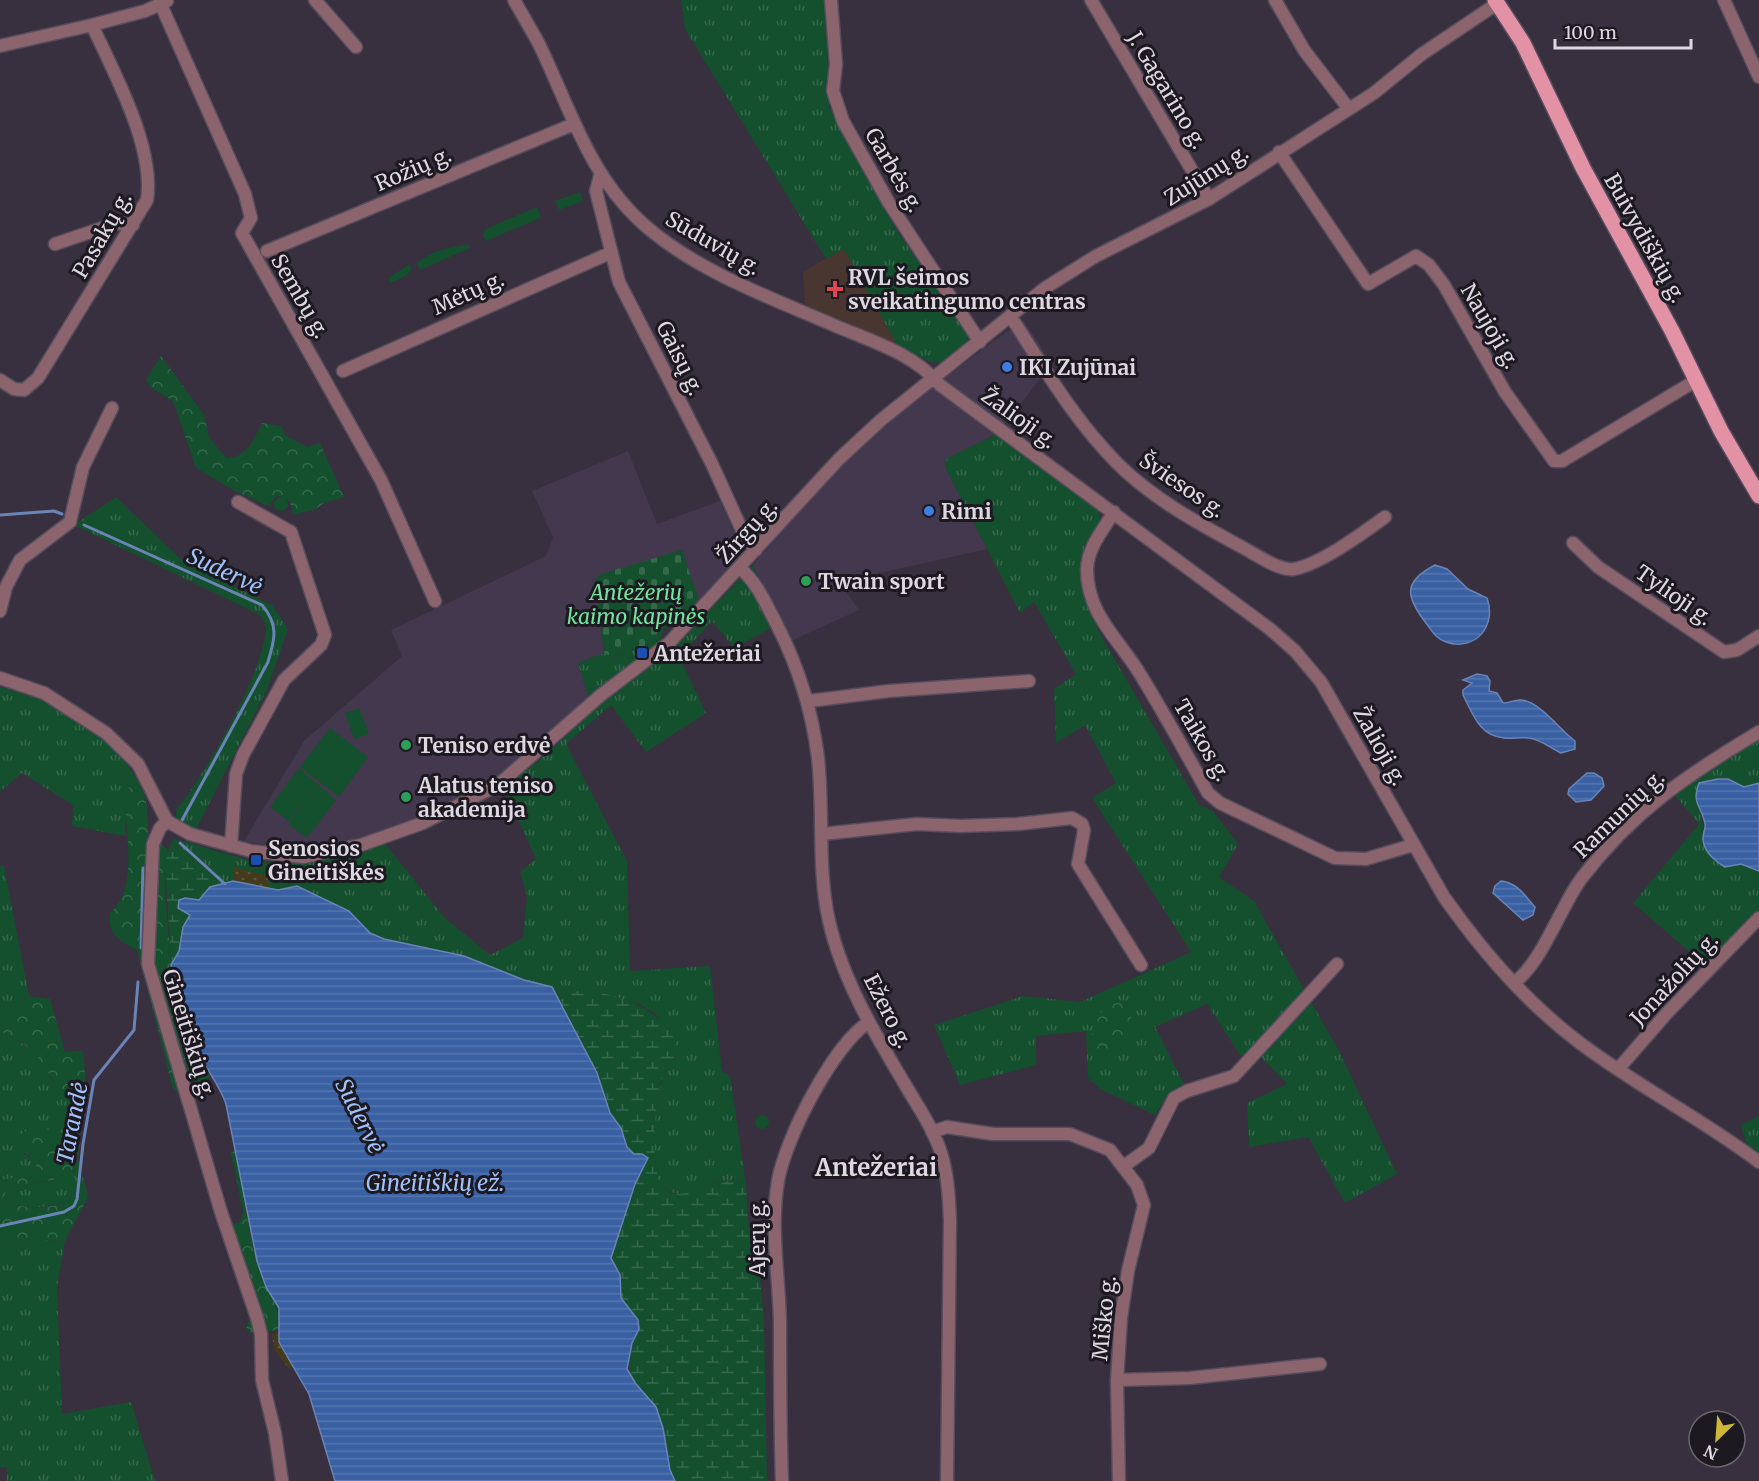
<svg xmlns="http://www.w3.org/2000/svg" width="1759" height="1481" font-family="Merriweather,serif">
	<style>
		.built { fill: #44384e }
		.medical { fill: #4a3630 }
		.grass { fill: url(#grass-tufts) }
		.forest { fill: url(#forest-crowns) }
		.wetland { fill: url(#wetland-marsh) }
		.sand { fill: url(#sand-dots) }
		.cemetery { fill: url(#cemetery-stones) }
		.park { fill: #144f2e }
		.water { fill: url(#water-rules); stroke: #6a84b6; stroke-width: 1.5 }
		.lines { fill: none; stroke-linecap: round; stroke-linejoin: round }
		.stream { stroke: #6a84b6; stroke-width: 3 }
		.minor-casing { stroke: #564d5c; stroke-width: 15 }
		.major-casing { stroke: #564d5c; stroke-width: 18 }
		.minor { stroke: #8c646d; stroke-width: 12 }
		.major { stroke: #e392a5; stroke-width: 15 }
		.health-dot { fill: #e0444e; stroke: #1d1921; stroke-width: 2 }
		.shop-dot { fill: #3f7fe0; stroke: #1d1921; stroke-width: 2 }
		.leisure-dot { fill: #2e9e5b; stroke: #1d1921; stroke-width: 2 }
		.transit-dot { fill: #1a4fb4; stroke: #1d1921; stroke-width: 2 }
		.labels { text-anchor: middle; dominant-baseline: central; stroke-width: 6; stroke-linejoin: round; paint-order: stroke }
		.street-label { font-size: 21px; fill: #ded8e2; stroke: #1d1921 }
		.poi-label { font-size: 21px; font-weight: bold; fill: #ded8e2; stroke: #1d1921; text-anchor: start }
		.park-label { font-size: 21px; font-style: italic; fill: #71e59c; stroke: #1d1921 }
		.water-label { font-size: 22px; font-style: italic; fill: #a0c1fa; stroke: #1d1921 }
		.quarter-label { font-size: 24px; font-weight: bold; fill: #ded8e2; stroke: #1d1921 }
	</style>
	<defs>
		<pattern id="grass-tufts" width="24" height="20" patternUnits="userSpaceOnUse" patternTransform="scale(1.5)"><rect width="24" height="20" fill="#144f2e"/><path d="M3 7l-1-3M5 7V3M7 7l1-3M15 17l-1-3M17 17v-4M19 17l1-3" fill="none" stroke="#36684c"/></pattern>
		<pattern id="forest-crowns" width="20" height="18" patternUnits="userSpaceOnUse" patternTransform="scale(1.5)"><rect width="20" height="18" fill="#144f2e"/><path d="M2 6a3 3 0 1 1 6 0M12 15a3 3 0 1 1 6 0" fill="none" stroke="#36684c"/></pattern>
		<pattern id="wetland-marsh" width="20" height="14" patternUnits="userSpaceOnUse" patternTransform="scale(1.5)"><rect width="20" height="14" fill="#144f2e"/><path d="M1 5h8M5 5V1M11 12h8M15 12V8" fill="none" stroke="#36684c"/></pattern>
		<pattern id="sand-dots" width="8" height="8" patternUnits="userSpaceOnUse" patternTransform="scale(1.5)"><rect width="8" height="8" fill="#433b1b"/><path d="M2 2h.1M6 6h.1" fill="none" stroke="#5e573c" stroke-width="1.8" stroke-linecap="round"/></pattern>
		<pattern id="cemetery-stones" width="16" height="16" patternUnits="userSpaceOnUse" patternTransform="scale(1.5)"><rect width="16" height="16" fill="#144f2e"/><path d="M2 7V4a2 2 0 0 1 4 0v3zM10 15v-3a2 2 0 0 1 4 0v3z" fill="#36684c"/></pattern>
		<pattern id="water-rules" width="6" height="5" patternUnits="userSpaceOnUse" patternTransform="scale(1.5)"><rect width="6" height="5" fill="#3960a3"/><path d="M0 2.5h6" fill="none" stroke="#5576af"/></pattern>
	</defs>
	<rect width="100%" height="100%" fill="#382f3f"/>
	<!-- built -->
	<path class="built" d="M1023 320 1052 363 998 433 948 458 945 467 987 549 839 582 859 610 791 641 753 565 840 467 868 442 921 395Z
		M628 451 657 524 720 501 743 552 699 601 682 550 595 581 604 653 578 663 589 699 496 782 414 820 351 842 315 848 287 849 244 841 304 741 402 656 391 630 546 556 553 537 532 491Z"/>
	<!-- medical -->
	<path class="medical" d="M844 248 899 348 805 305 803 272Z"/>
	<!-- grass -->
	<path class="grass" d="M681 0H826L829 107 895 228 973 341 942 363 931 362 899 348 844 249 826 259 685 29Z
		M998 433 1098 509 1100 522 1084 546 1082 570 1084 596 1100 634 1199 805 1213 811 1238 844 1219 877 1254 901 1340 1053 1397 1174 1345 1203 1308 1137 1249 1147 1247 1103 1287 1084 1262 1058 1240 1055 1207 1004 1155 1027 1184 1084 1169 1093 1155 1115 1100 1089 1088 1078 1086 1031 1036 1036V1065L960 1085 934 1025 1023 996 1080 1002 1191 952 1092 798 1116 783 1085 725 1056 743 1054 689 1076 674 1034 602 1020 613 945 467V462L948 458Z
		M116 497 186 564 272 605 288 629 267 690 196 829 176 822V810C204 777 266 669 266 626L260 615 74 525Z
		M753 565 781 623 734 648 712 621 679 657 706 713 646 752 611 705 566 744 627 861 630 971 710 966 722 1071 730 1076 746 1185C716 1170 704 1197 676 1193 669 1192 660 1186 658 1180 650 1162 655 1102 661 1083 663 1074 672 1064 677 1056L656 1014 639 1004 582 989 559 999 552 987 524 980 464 956 384 939 370 933 349 911 297 886 278 890 233 881 224 882 177 845H172L168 849 173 839C203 845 232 858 263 862 304 867 345 856 385 844L445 918 490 955 523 938 527 896 520 872 536 859 504 788 541 759 607 698 679 643Z
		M660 641 589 699 578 663 604 653 613 657Z
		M0 687C49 697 92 726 126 763L124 767 130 795 125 803 126 836 72 826 73 805 22 773 0 792Z
		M1759 737V783L1744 787 1728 779 1696 791C1696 808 1706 820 1703 837L1725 867 1741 864 1759 871V910L1707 967 1633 903 1699 824 1673 793Z
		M0 865 4 866 29 996 10 1011 0 1015Z
		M0 1031C13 1038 25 1044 36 1055 51 1070 53 1095 78 1095L83 1091 79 1151 73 1140 23 1153 34 1161 37 1168 35 1175 0 1180Z
		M1759 1116V1153L1746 1143 1741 1125Z
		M78 1159 88 1195C77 1190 72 1200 62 1203 47 1208 18 1210 6 1200L5 1193 10 1189 53 1180 72 1172Z
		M47 1240 65 1241 57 1287 62 1414 131 1402 155 1481H7V1467H0V1246Z"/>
	<!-- forest -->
	<path class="forest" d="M161 356 204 415 209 437 226 458C247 458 253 440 262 423L281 426 285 435 307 447 320 443 344 497 324 503 316 509 293 515 290 501 277 495 269 506 235 491 196 468 173 401 150 387 146 379Z
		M126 763C147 792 148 801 148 837L168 849 165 863V894L171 965 195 1045 210 1077 195 1091 179 1093 173 1089 137 950C119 941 107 934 110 913 138 890 126 835 125 802L130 795 124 767Z
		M29 996 50 999 65 1052 83 1051C84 1065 89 1084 78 1095L61 1092 38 1057 24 1044 0 1031V1015L10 1011Z
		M1118 1002 1127 1004 1132 1009 1129 1032 1110 1058H1097L1092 1052C1090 1029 1094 1010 1118 1002Z
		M46 1128C62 1131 71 1136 79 1151L72 1172 65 1177 10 1189 5 1193 6 1200C18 1210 48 1209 63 1203 69 1201 73 1195 79 1192L88 1195 87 1199 65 1241 47 1240 0 1246V1180L35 1175 37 1168 34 1161 17 1144C19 1128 32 1130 46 1128Z
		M237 1149C243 1186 246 1225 257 1260 264 1285 283 1303 278 1330L250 1334 246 1326 253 1314 260 1308 233 1230 234 1224 240 1222 243 1212 231 1153Z"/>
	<!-- wetland -->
	<path class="wetland" d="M172 845H177L224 882 210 887 199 900 185 898 180 910 190 915 183 927 179 951 171 965 165 863 166 855Z
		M582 989C614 995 646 1002 667 1028 672 1034 678 1044 677 1052 676 1064 663 1073 660 1084 656 1104 648 1174 664 1188 686 1208 713 1169 746 1185L748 1221 758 1256 764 1320 767 1481H675L672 1479C668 1462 668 1445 663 1428 647 1379 612 1387 639 1329L621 1298 620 1275 611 1258 635 1184 647 1155 634 1154 626 1147 621 1128 610 1113 597 1073 559 999Z"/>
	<!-- sand -->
	<path class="sand" d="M234 867 268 876 269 889 233 881Z
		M278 1333 283 1352 294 1367 288 1368 274 1349 272 1334Z"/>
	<!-- cemetery -->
	<path class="cemetery" d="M682 550 699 601 664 629 660 641 612 657 604 653 595 580 601 574Z"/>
	<!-- park -->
	<path class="park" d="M580 192 583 201 559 210 555 201Z
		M537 207 541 218 486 241 483 235 485 229Z
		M468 244 470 248 420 270 417 264C427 251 453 247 468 244Z
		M410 264 412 269 406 276 390 283 388 278Z
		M274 504a7 7 0 1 1 14 0a7 7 0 1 1-14 0Z
		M359 708 369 734 354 739 345 713Z
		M330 728 368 757 339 797 300 767Z
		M299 768 336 800 307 838 288 824 314 790 289 821 270 807Z
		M755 1122a7 7 0 1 1 14 0a7 7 0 1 1-14 0Z"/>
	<!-- water -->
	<path class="water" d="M1435 565 1447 569 1468 589 1487 598C1497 625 1476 652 1446 642 1436 639 1432 631 1426 623 1406 597 1402 582 1435 565Z
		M1477 674 1487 676 1490 681 1489 691 1497 693 1503 703C1510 703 1515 699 1522 700 1540 702 1560 730 1575 741V749L1561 753C1550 748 1541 739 1528 738 1520 737 1512 739 1504 738 1479 736 1473 714 1463 695V690L1472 683 1463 680Z
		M1587 773H1594L1602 778 1604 786 1591 800 1576 802 1568 794 1569 789Z
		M1718 779H1728L1744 787 1759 783V871L1741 864 1725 867C1715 861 1703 851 1703 838 1703 833 1706 828 1705 824 1702 806 1691 804 1699 783Z
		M233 881 278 890 297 886 349 911 370 933 384 939 464 956 524 980 552 987 597 1073 610 1113 621 1128 627 1147 634 1154H642L648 1158 635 1184 611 1258 620 1275 621 1298 638 1320 639 1329 632 1343 627 1369 636 1384 656 1407 663 1428 670 1470 675 1481H335L309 1394 279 1342V1308L266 1287 257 1261 226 1104C219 1083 204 1067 195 1046 184 1021 179 991 171 965L179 951 183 927 190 915 178 908 179 900 185 898 199 900 210 887Z
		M1501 881C1518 883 1525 896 1535 907L1533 915 1523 920 1493 893 1495 886Z"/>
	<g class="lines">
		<!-- stream -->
		<path class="stream" d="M0 515 54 511 62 514
			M84 525 262 605C279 625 275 639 268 662L181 822
			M180 843 225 884
			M141 948 143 868
			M0 1226 64 1212 74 1206 77 1199 83 1144 94 1080 134 1030 138 982"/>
		<defs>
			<path id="minor" d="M315 0 356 47
				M514 0C522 14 531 29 539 44 571 110 590 180 649 229 703 274 774 299 838 327 874 342 914 354 940 385L1270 629 1295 651 1321 682 1444 897C1482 951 1528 1004 1580 1043 1637 1086 1702 1119 1759 1162
				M831 0 836 64 833 91 843 121 889 203 980 342
				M1091 0 1209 199
				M1275 0 1304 50 1349 109
				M1724 0 1759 77
				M161 5 245 194 251 218 242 233 381 480 435 601
				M0 46 92 25 145 11 167 1
				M1279 152 1368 284 1416 256 1429 265 1444 285 1505 392 1554 461H1562L1695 381
				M600 176 596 191 619 282 712 464 745 537 756 550
				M55 244 117 223 133 225
				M267 251 574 124
				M1011 317C1044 368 1075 421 1118 464 1152 498 1199 524 1240 546 1254 553 1278 571 1294 569 1321 564 1363 533 1385 517
				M343 371 610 253
				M0 380 14 389 24 390 38 378 147 200C155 147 114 73 92 25
				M1114 512C1103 530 1088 547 1087 569 1087 615 1119 639 1140 674 1164 713 1186 753 1208 793L1220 803 1335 858 1366 859 1413 845
				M1573 543 1598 567 1724 652 1737 650 1759 636
				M740 568C758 584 766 604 777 625 799 668 812 710 818 758 824 812 817 868 829 921 842 978 873 1031 903 1081 916 1104 933 1127 941 1153 948 1175 949 1198 950 1220L947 1481
				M0 611 6 587 20 560 70 522 83 467 112 408
				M0 678 44 693 106 733 138 764 167 821 190 834 251 851 303 857 361 845 423 823 498 785 601 695 669 643 839 459 881 420 1045 288 1096 256 1209 199 1374 93 1422 54 1498 3
				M809 701 889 691 1029 681
				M167 821 160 828 153 844 148 964 221 1212 257 1318 261 1334 262 1380 275 1433 282 1481
				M822 834 917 824 961 826 1018 824 1072 818 1082 824 1084 830 1078 864 1141 965
				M231 846 236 774 243 755 284 680 321 645 325 635 291 532 238 502
				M1515 982C1542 962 1560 908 1581 879 1633 811 1687 775 1759 732
				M1619 1068 1666 1014 1759 918
				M932 1132 947 1127 993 1134H1070L1110 1150 1137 1185 1144 1205 1128 1271 1121 1318 1117 1380 1119 1481
				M1124 1166 1149 1148 1174 1098 1187 1091 1234 1076 1337 964
				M1117 1380 1190 1378 1320 1364
				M782 1481C780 1428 780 1375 780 1322 779 1275 770 1228 778 1181 785 1139 833 1045 869 1022"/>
			<path id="major" d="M1495 0 1523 43 1583 168 1672 331 1721 431 1759 496"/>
		</defs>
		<!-- minor casing -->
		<use href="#minor" class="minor-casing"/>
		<!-- major casing -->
		<use href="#major" class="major-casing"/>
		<!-- minor -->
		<use href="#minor" class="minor"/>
		<!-- major -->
		<use href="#major" class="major"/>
	</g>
	<!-- markers -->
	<path class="health-dot" d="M832 280h6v6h6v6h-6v6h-6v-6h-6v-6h6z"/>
	<g class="shop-dot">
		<circle cx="1007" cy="367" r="6"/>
		<circle cx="929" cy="511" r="6"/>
	</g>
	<g class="leisure-dot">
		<circle cx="806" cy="581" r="6"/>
		<circle cx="406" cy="745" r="6"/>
		<circle cx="406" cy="797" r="6"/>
	</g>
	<g class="transit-dot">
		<rect x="636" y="647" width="12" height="12" rx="3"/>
		<rect x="250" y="854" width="12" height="12" rx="3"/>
	</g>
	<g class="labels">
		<!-- street labels -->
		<g class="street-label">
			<text transform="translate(1167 90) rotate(59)">J. Gagarino g.</text>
			<text transform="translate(413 169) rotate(-23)">Rožių g.</text>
			<text transform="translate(894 170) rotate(60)">Garbės g.</text>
			<text transform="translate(1206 175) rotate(-32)">Zujūnų g.</text>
			<text transform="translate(102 235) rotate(-60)">Pasakų g.</text>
			<text transform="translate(1645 238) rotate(61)">Buivydiškių g.</text>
			<text transform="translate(713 243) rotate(30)">Sūduvių g.</text>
			<text transform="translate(468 293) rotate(-24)">Mėtų g.</text>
			<text transform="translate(300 296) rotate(60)">Sembų g.</text>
			<text transform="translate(1490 326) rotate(60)">Naujoji g.</text>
			<text transform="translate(680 358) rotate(64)">Gaisų g.</text>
			<text transform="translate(1019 418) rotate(36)">Žalioji g.</text>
			<text transform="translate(1182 485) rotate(34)">Šviesos g.</text>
			<text transform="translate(747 531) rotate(-48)">Žirgų g.</text>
			<text transform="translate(1674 595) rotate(35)">Tylioji g.</text>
			<text transform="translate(1202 740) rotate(60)">Taikos g.</text>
			<text transform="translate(1380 746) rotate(61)">Žalioji g.</text>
			<text transform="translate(1619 814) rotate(-44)">Ramunių g.</text>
			<text transform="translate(1674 979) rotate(-47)">Jonažolių g.</text>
			<text transform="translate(888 1011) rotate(63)">Ežero g.</text>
			<text transform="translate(189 1034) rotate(73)">Gineitiškių g.</text>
			<text transform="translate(757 1238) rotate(-90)">Ajerų g.</text>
			<text transform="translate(1104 1318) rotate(-84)">Miško g.</text>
		</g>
		<!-- poi labels -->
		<g class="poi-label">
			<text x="848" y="277">RVL šeimos<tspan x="848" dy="24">sveikatingumo centras</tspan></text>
			<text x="1019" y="367">IKI Zujūnai</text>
			<text x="941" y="511">Rimi</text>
			<text x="818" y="581">Twain sport</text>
			<text x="654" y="653">Antežeriai</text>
			<text x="418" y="745">Teniso erdvė</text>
			<text x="418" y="785">Alatus teniso<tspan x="418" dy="24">akademija</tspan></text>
			<text x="268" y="848">Senosios<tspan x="268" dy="24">Gineitiškės</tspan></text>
		</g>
		<!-- park labels -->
		<g class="park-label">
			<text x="636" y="592">Antežerių<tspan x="636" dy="24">kaimo kapinės</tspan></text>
		</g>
		<!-- water labels -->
		<g class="water-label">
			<text transform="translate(225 571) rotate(25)">Sudervė</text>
			<text transform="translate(360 1116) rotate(63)">Sudervė</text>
			<text transform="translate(72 1123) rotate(-79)">Tarandė</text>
			<text x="435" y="1183">Gineitiškių ež.</text>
		</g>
		<!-- quarter labels -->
		<g class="quarter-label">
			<text x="876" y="1167">Antežeriai</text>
		</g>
	</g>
	<!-- north arrow -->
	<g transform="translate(1717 1439) rotate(205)"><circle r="28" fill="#1d1921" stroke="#6a656e" stroke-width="1.5"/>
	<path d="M0-4.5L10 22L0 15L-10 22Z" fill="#d1b736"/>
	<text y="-9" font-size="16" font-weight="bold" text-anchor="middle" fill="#ded8e2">N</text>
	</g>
	<!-- scale -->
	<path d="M1555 39v9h136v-9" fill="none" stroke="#ded8e2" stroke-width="3"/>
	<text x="1564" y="39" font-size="18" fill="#ded8e2" stroke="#1d1921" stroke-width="4.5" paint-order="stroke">100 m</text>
</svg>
